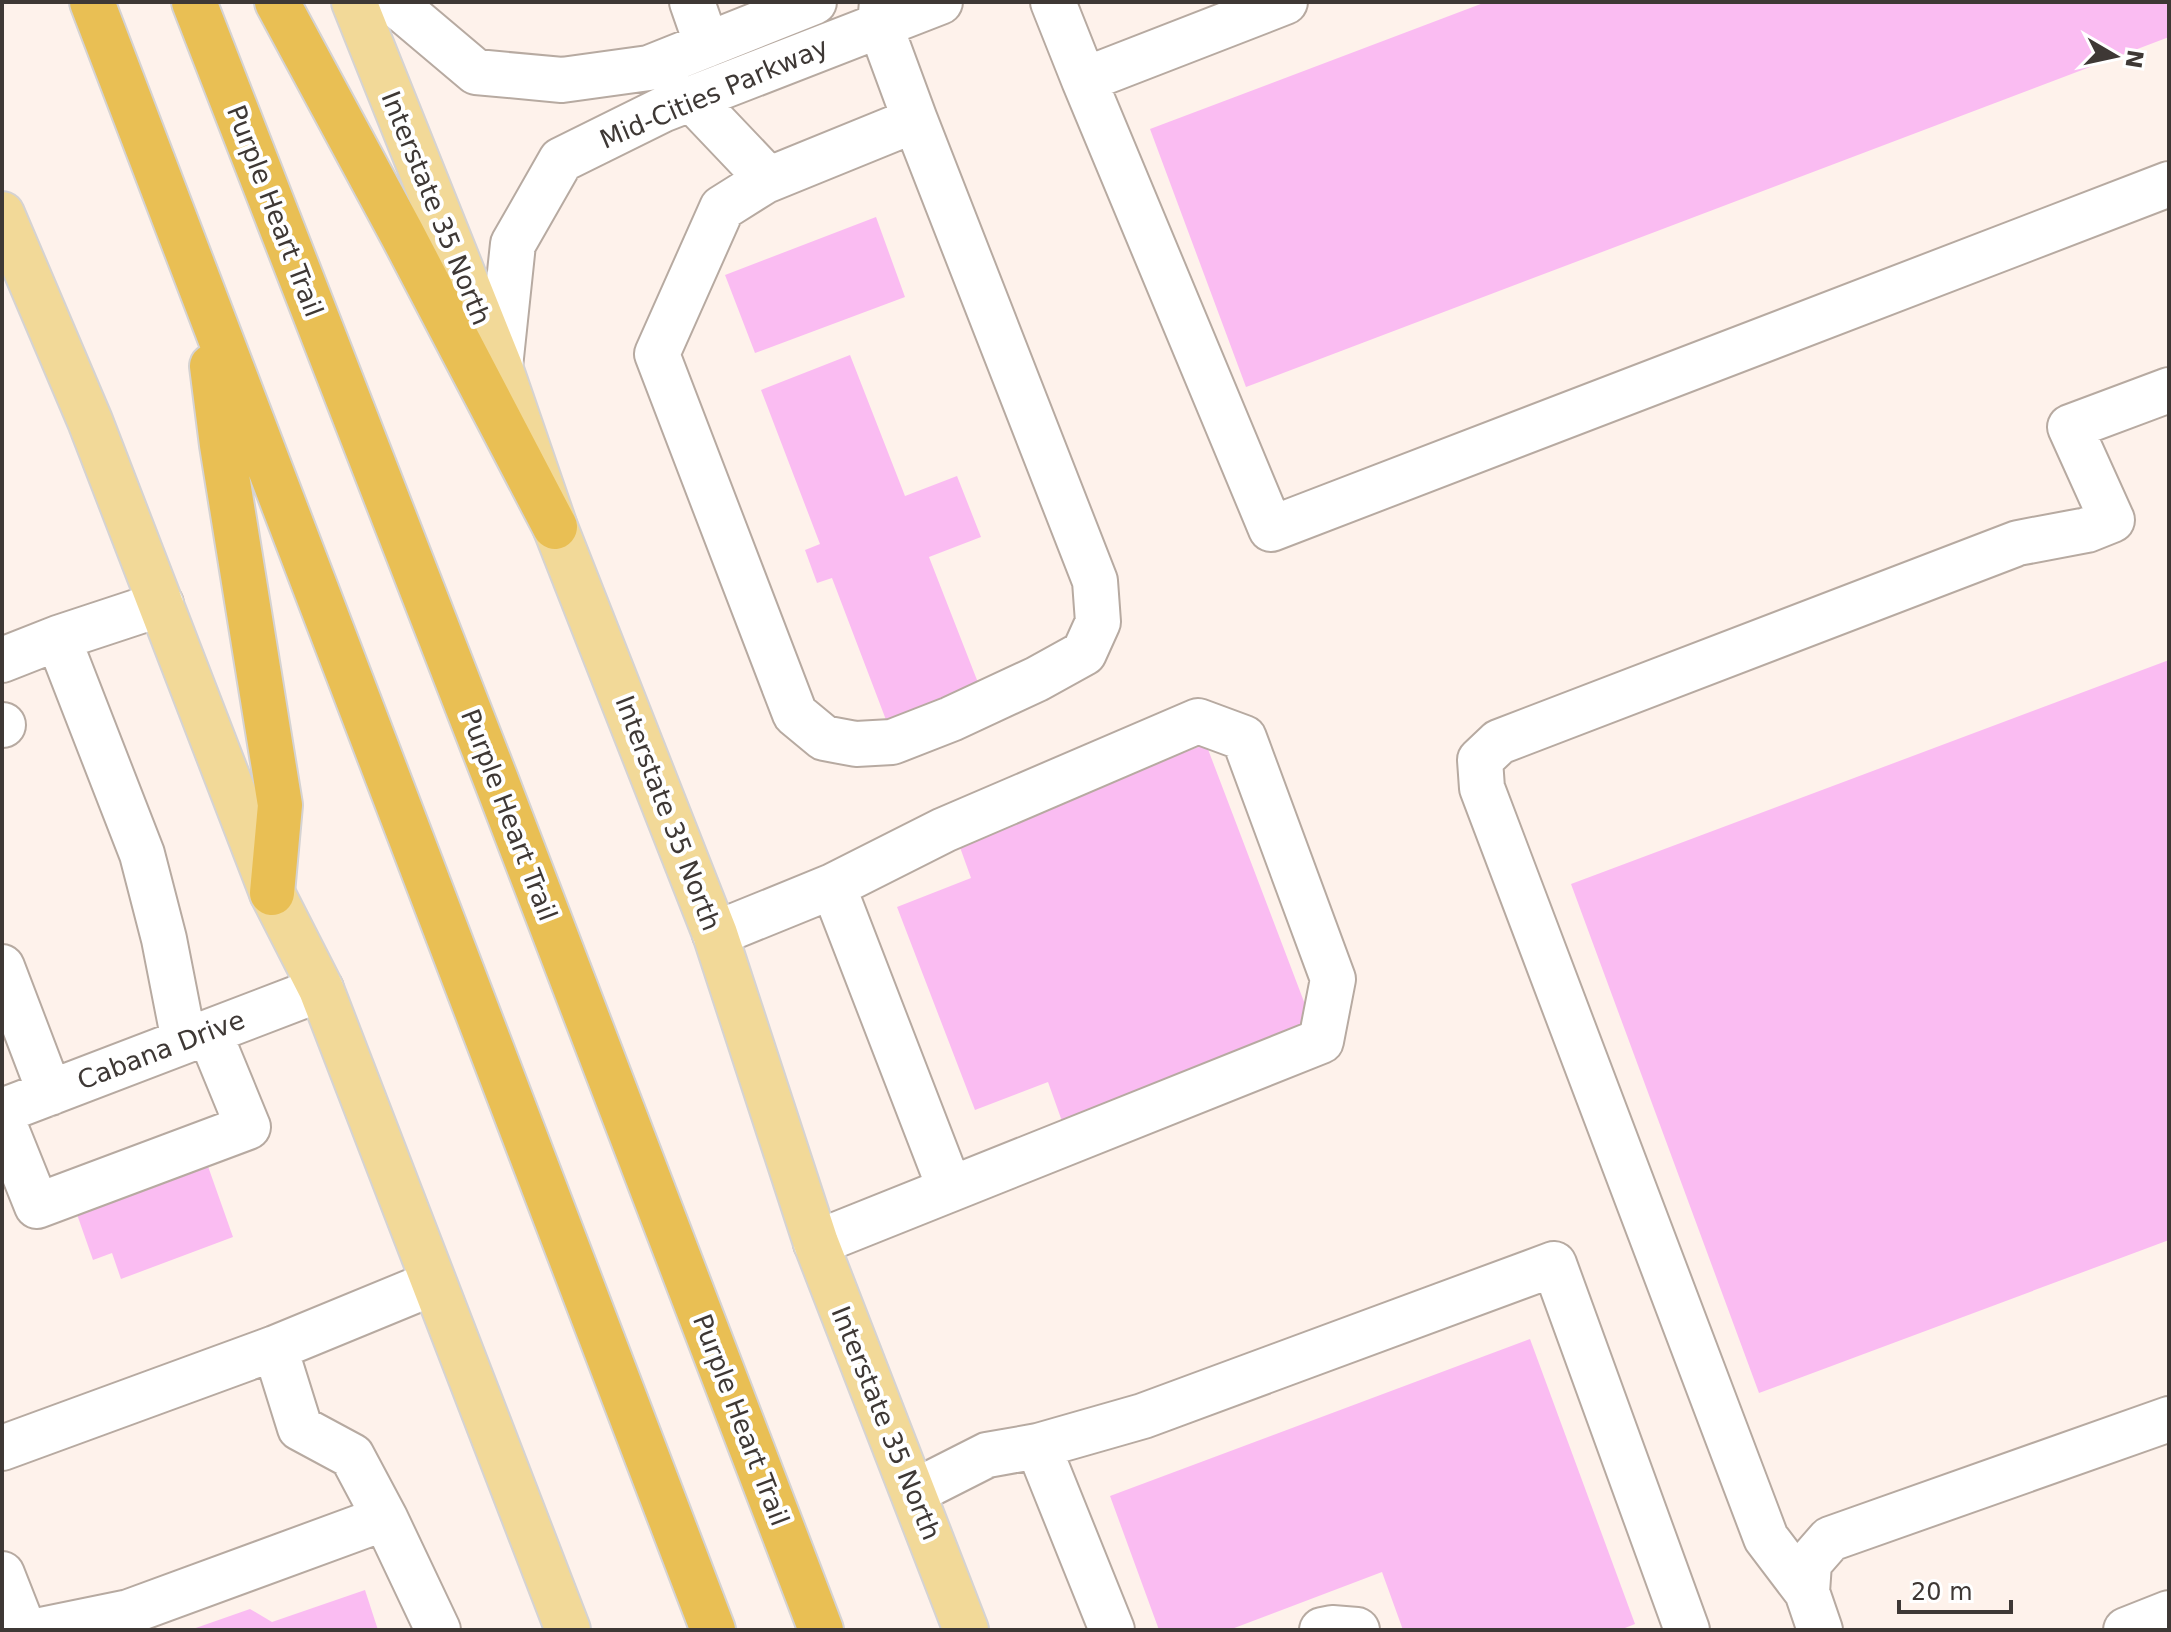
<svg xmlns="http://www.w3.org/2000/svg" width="2171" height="1632" font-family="'DejaVu Sans',sans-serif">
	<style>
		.building { fill: #fabcf2 }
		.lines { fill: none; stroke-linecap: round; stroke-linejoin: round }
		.minor-casing { stroke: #b7aaa1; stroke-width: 48 }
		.major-casing { stroke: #d5d3d3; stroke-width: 48 }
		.highway-casing { stroke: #d5d3d3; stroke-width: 48 }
		.minor { stroke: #fff; stroke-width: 44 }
		.major { stroke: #f2d998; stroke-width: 44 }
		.highway { stroke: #e9bf54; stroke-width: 44 }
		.labels { text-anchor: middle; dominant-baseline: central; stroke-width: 8; stroke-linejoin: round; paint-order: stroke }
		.street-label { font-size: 26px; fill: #3e3835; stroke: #fff }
	</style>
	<rect width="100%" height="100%" fill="#fef2eb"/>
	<!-- building -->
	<path class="building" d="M1486 2H2169V37L1246 387 1150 129Z
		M876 217 905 297 755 353 725 275Z
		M850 355 905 496 957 476 981 537 929 557 984 698 891 733 832 578 817 583 805 550 820 544 761 390Z
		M2169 660V1240L1759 1393 1571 884Z
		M1206 744 1314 1028 1063 1124 1048 1082 975 1110 897 907 971 878 957 839Z
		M204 1155 233 1237 121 1279 112 1253 93 1260 73 1203Z
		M1530 1339 1635 1624 1620 1630H1403L1382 1572 1229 1630H1159L1110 1496Z
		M365 1590 378 1630H190L250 1609 272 1622Z"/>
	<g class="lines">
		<defs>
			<path id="minor" d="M393 2 476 72 562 80 649 68 814 2
				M692 2 707 45
				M882 2 880 25 915 120 765 181 722 208 657 354 795 714 824 738 856 744 892 742 951 719 1037 679 1084 653 1098 622 1095 581 915 120
				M1053 2 1084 80 1285 2
				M1084 80 1271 529 2169 184
				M691 98 768 179
				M500 367 513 244 561 160 662 110 940 2
				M58 638 142 854 164 939 184 1041
				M2 660 58 638 161 604
				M2 725H3
				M833 886 950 1189
				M715 934 833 886 944 830 1198 721 1244 738 1333 979 1321 1041 816 1243
				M2 967 50 1093
				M2 1111 321 989
				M2 1119 37 1206 248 1127 209 1032
				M275 1348 300 1428 352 1456 385 1518
				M2 1448 275 1348 433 1283
				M914 1492 987 1455 1038 1446
				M2 1574 24 1630
				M1807 1592 1766 1538 1482 788 1480 760 1499 742 2018 543 2087 530 2112 520 2070 427 2169 390
				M41 1630 129 1612 385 1518 438 1630
				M1112 1630 1038 1446 1143 1416 1554 1264 1687 1630
				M1322 1630 1332 1628 1357 1630
				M1820 1630 1807 1592 1809 1563 1830 1539 2169 1419
				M2126 1630 2169 1613"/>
			<path id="major" d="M354 2 500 367 555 527 715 934 816 1243 966 1630
				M2 214 90 421 272 893 321 989 568 1630"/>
			<path id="highway" d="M92 2 713 1630
				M194 2 496 780 821 1630
				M277 2 402 234 555 527
				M212 366 222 445 280 805 272 893"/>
		</defs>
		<!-- minor casing -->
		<use href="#minor" class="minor-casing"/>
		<!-- major casing -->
		<use href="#major" class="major-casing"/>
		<!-- highway casing -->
		<use href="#highway" class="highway-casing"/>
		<!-- minor -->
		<use href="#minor" class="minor"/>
		<!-- major -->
		<use href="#major" class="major"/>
		<!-- highway -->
		<use href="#highway" class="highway"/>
	</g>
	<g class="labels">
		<!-- street labels -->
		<g class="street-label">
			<text transform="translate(714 93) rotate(-23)">Mid-Cities Parkway</text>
			<text transform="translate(436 208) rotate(68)">Interstate 35 North</text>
			<text transform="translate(275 211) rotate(69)">Purple Heart Trail</text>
			<text transform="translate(668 813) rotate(69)">Interstate 35 North</text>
			<text transform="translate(509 815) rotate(69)">Purple Heart Trail</text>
			<text transform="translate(161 1050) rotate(-21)">Cabana Drive</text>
			<text transform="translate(741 1420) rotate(69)">Purple Heart Trail</text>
			<text transform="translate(886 1423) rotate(68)">Interstate 35 North</text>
		</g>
	</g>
	<!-- border -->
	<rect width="2171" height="1632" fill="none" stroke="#3e3835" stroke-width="8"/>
	<!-- north arrow -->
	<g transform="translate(2115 56) rotate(99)" stroke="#ffffff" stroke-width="6" paint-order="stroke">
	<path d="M0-6L14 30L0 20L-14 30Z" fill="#3e3835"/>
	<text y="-12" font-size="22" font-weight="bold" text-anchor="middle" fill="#3e3835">N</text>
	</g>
	<!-- scale -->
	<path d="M1899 1600v12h112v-12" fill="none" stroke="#3e3835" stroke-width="4"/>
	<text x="1911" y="1600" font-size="24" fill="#3e3835" stroke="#ffffff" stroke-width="6" paint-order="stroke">20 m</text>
</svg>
